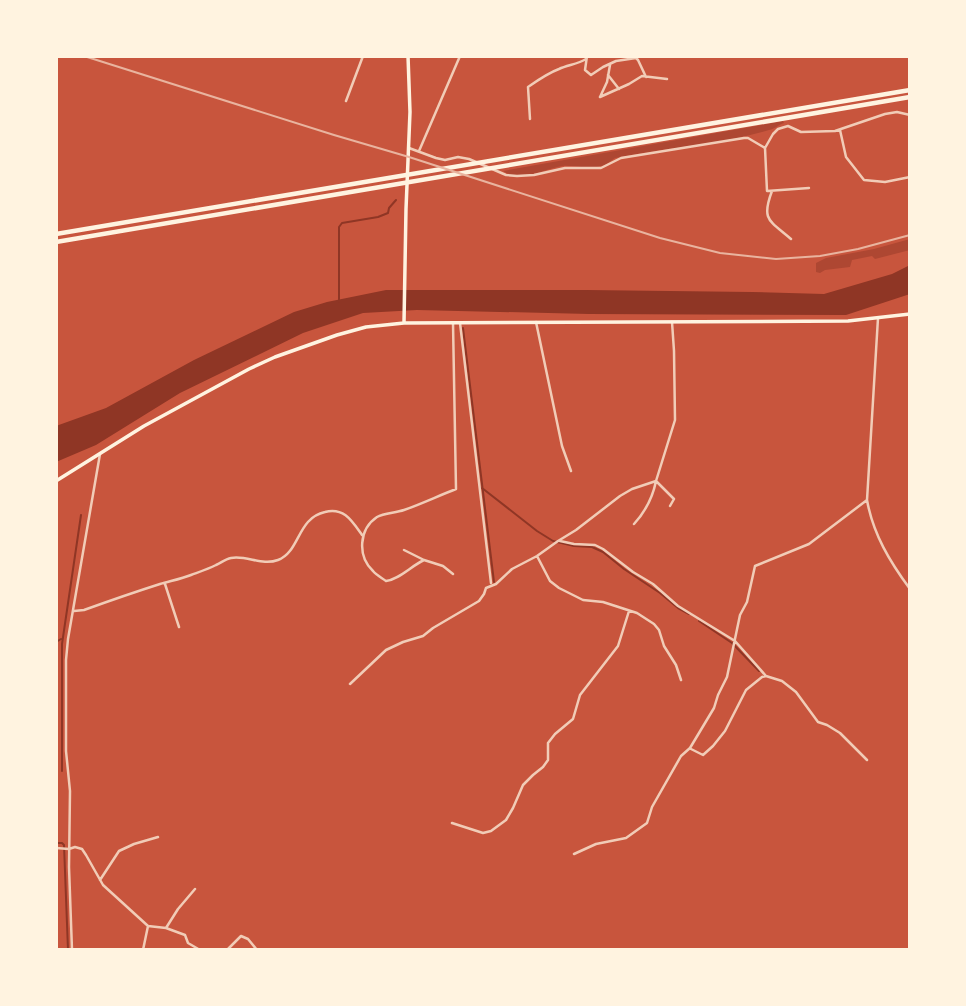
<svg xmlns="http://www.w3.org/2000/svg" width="966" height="1006" font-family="'Alegreya Sans',sans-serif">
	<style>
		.green { fill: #ae4732 }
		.water { fill: #8f3625 }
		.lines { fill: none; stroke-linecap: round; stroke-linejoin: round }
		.stream { stroke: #8f3625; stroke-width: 2 }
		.minor { stroke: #f1ccb7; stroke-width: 2.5 }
		.primary { stroke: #fff3e0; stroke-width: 3.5 }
		.motorway { stroke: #fff3e0; stroke-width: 4.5 }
		.rail { stroke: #e9b49f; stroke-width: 2 }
	</style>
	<rect width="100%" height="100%" fill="#c8553d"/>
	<!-- green -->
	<path class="green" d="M783 121 784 123C778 125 775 129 769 130 723 144 673 147 626 156 622 157 619 157 615 158 610 161 607 165 601 166 588 170 575 165 562 166 544 169 521 183 503 171Z
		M910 239V250L875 259 872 256 852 260 850 267 825 270 820 273 816 272V263L826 258 874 249Z"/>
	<!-- water -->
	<path class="water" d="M910 265V294L846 315 589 314 417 310 363 313 303 333 180 393 96 445 56 462V426L106 408 194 360 294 312 327 302 386 290H587L752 292 824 294 892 274Z"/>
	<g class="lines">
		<!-- stream -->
		<path class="stream" d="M339 302V227L342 223 378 217 388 213 389 208 396 200
			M463 328 494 582
			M482 488 537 531 553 541 574 546 592 547 603 552 624 569 660 593 678 608 689 614
			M699 621 732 643 759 671
			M56 642 61 639
			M62 771V644L81 515
			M56 843H62L64 845 68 950"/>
		<!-- minor -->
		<path class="minor" d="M587 56 585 70 591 75 603 67 616 61 636 58 638 60 646 77
			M655 56H656
			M608 75 619 89
			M600 97 629 84 642 76 667 79
			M600 97 607 82 610 65
			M346 101 363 56
			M530 119 528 87C538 80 548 73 559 69 568 65 578 64 586 59
			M840 130 846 157 864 180 885 182 910 177
			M409 148 436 158 445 160 458 157 469 159 506 175 517 176 534 175 565 168H601L621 158 744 138H748L765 148
			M419 151 460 56
			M809 188 767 191 765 148 773 134 778 129 788 126 801 132 835 131 885 114 897 112 910 115
			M772 191C761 220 769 220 791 239
			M878 318 867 500C873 534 890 562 910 589
			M536 322 562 446 571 471
			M460 323 491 583
			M634 524C645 512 653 496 656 481L674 499 670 506
			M560 541 574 544 595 545 603 549 633 572 653 584 678 606 735 641 766 676
			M404 550 424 560 443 566 453 574
			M537 556 550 581 559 588 583 600 603 602 637 613 654 624 659 630 664 646 676 665 681 680
			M424 560C411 566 400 579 386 581 382 578 376 575 373 571 357 556 359 529 377 517 384 513 395 513 404 510 421 504 438 496 456 489L453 323
			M165 584 179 627
			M74 611 84 610C109 601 135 592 160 584 170 581 181 579 191 575 199 572 208 569 216 565 221 563 225 559 231 558 247 555 262 566 278 560 300 552 297 518 325 512 344 507 352 521 362 535
			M350 684 386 650 403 642 423 636 433 628 479 601 484 594 486 588 496 584 512 569 537 556 558 541 576 530 620 496 632 489 656 481 675 420 674 351 672 322
			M691 749 703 755 713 746 725 731 746 690 762 677 766 676 782 681 796 692 818 722 827 725 840 733 867 760
			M452 823 483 833 491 831 506 820 513 808 523 785 533 775 543 767 548 760V743L555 734 573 719 580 695 618 646 629 611
			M56 848 69 849 75 847 82 849 86 855 103 885 148 926 166 928 185 935 188 943 200 950
			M574 854 596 844 626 838 647 823 652 807 681 756 690 748 714 708 718 695 727 677 740 615 747 602 755 566 809 544 867 500
			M100 880 119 851 134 844 158 837
			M166 928 178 909 195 889
			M72 950 69 867 70 791 66 751V660L68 639 100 454
			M143 950 148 926
			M227 950 241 936 248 939 257 950"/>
		<!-- primary -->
		<path class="primary" d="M404 323 406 209 410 112 408 56
			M56 481 144 426 249 369 275 357 337 335 366 327 404 323 848 321 910 314"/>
		<!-- motorway -->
		<path class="motorway" d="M56 234 910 90
			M56 242 910 97"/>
		<!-- rail -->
		<path class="rail" d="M84 56 334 135 409 157 660 238 720 253 776 259 820 256 858 249 910 235"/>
	</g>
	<!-- border -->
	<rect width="966" height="1006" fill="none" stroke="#fff3e0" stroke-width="116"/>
</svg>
